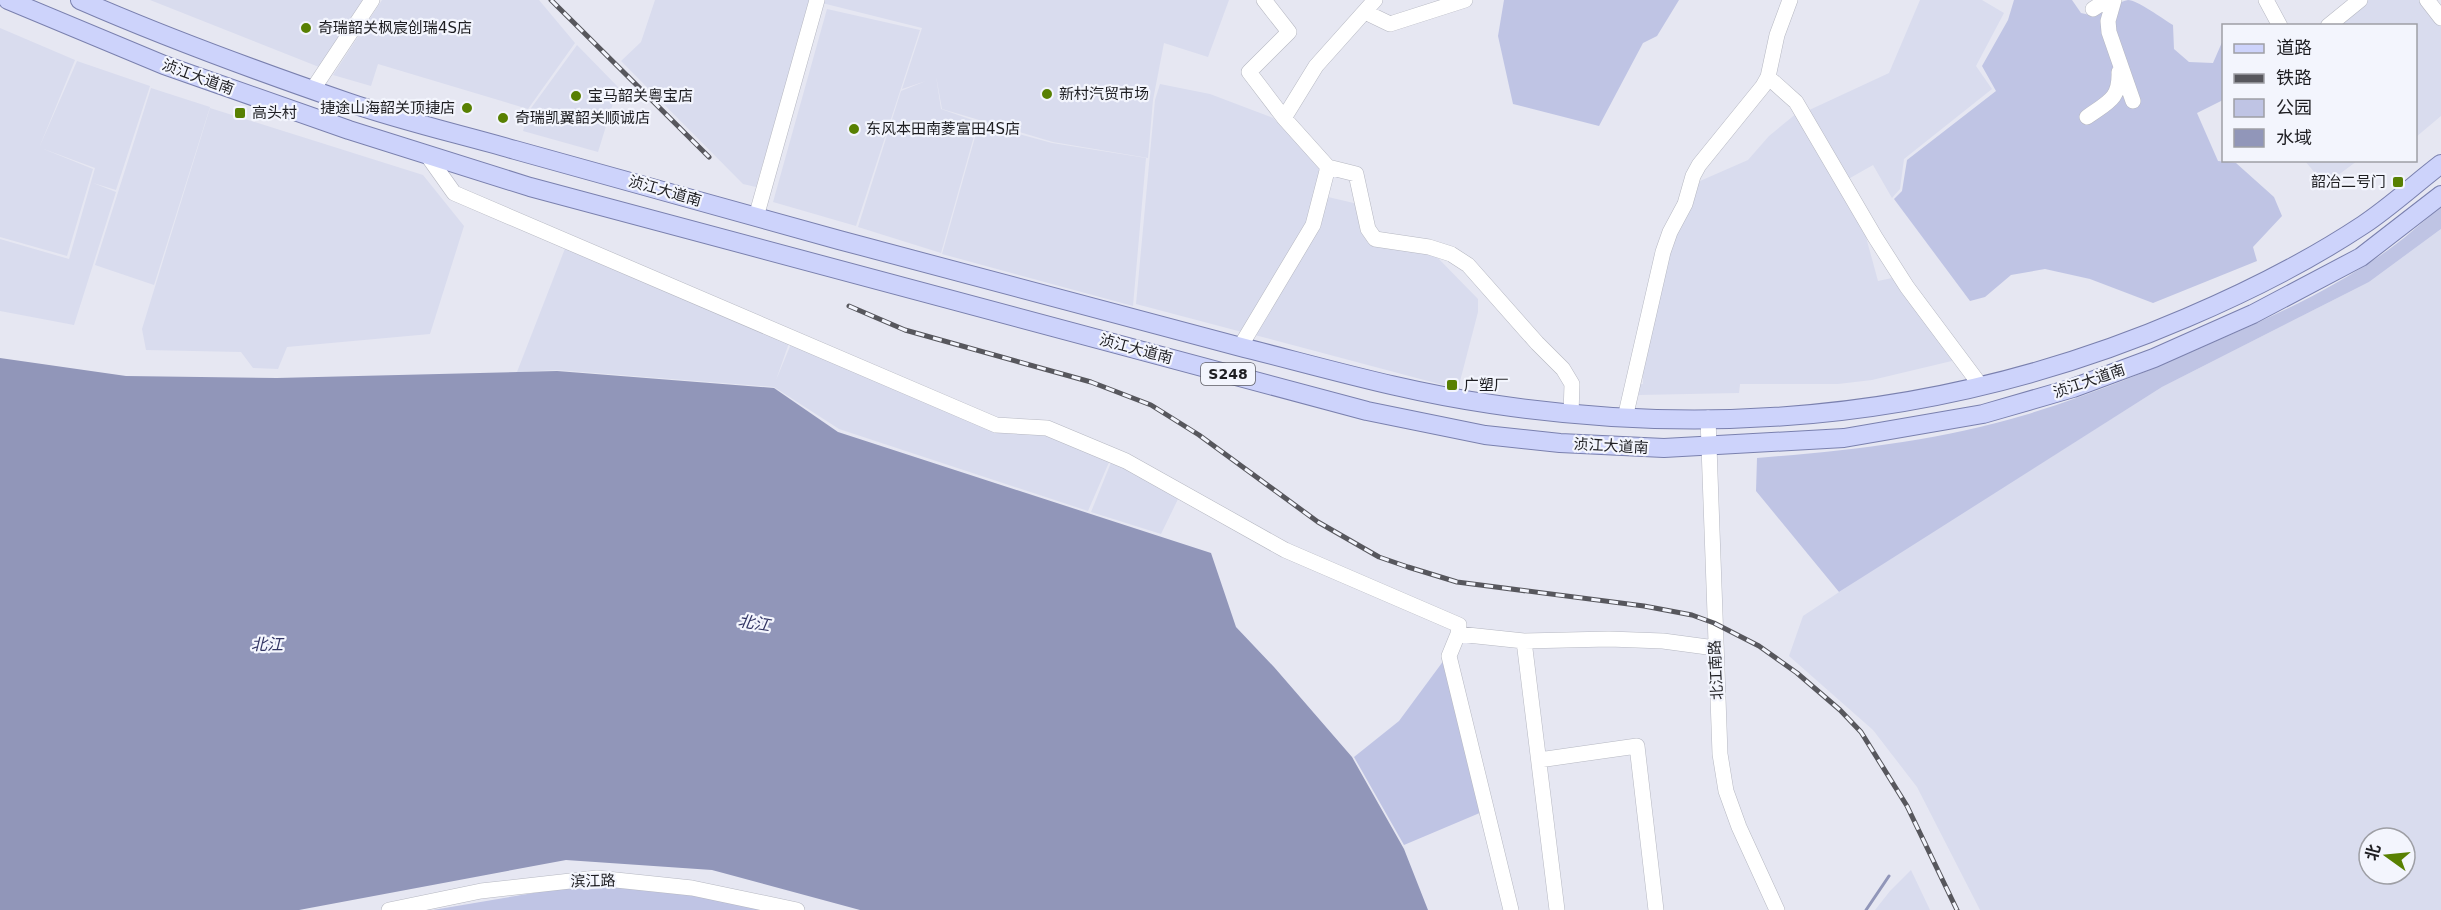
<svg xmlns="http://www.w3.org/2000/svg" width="2441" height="910" font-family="'DejaVu Sans','Noto Sans SC',sans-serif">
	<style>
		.built { fill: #d9dcee; fill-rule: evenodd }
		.green { fill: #bfc4e4 }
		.water { fill: #9196b9 }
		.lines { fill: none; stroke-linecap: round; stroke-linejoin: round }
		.stream { stroke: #9196b9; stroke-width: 3 }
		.minor-casing { stroke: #b6b8c2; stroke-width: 16 }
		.major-casing { stroke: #7a80ae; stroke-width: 20 }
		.minor { stroke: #fff; stroke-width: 15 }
		.major { stroke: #cdd3fb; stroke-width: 18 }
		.rail-casing { stroke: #57575d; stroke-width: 5 }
		.rail { stroke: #f3f5fd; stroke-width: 3; stroke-dasharray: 9; stroke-linecap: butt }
		.poi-dot { fill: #588002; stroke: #f3f5fd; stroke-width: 2 }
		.labels { text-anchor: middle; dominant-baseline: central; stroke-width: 4.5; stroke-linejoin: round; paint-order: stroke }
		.shield { fill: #f3f5fd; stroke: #5e5e64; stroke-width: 1.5 }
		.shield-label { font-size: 14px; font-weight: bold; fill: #1e1e22 }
		.poi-label { font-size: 15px; fill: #1e1e22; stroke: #f3f5fd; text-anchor: start }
		.street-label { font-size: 15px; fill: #1e1e22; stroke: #f3f5fd }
		.water-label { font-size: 16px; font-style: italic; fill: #313463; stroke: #f3f5fd }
	</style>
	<rect width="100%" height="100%" fill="#e6e7f2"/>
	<!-- built -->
	<path class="built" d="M150 0H363L319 67Z
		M382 0H539L575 43 528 109 378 64 371 86 333 75Z
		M655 0H1229L1208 57 1164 43 1153 100 1148 158 1053 142 942 109 936 76 941 109 978 122 941 253 858 227 901 91 926 81 902 89 922 28 810 0 756 187 743 184 621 61 641 42Z
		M1920 0H1982L2004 13 1976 66 1992 89 1904 159 1900 189 1892 198 1873 165 1843 182 1805 112 1889 73Z
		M2367 0H2422L2441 24V116L2416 137V26H2338Z
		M827 9 920 30 856 226 773 202Z
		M0 28 75 60 39 148 77 61 150 86 116 190 93 183 116 192 74 325 0 311V239L69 259 95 168 41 148 93 169 67 256 0 237Z
		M577 45 618 87 598 152 523 131 529 111Z
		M1160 84 1210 94 1273 118 1323 169 1307 225 1242 332 1136 304 1155 100Z
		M151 88 210 107 154 285 95 265Z
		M210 108 423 175 464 226 430 334 287 347 278 369 253 368 241 352 146 350 142 329Z
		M1797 113 1866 237 1878 281 1892 278 1956 360 1872 380 1838 384H1740L1739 393 1639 395V384H1643V359L1674 235 1700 181 1748 160 1769 136Z
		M979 123 1052 143 1146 158 1133 306 942 254Z
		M2305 161H2357L2325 185Z
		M1328 197 1358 204 1360 231 1368 243 1434 254 1478 299V312L1458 389 1251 334Z
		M2441 229V910H1980L1917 787 1873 730 1789 656 1803 616 1883 563 2162 387 2369 282ZM2369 838H2405V874H2369Z
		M566 246 789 343 776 380 791 344 986 425 1038 430 1110 460 1088 511 839 429 774 387 556 370 517 372Z
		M1112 460 1179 497 1161 534 1091 512Z
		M1911 870 1930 910H1875L1890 891Z"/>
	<!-- green -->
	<path class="green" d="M1504 0H1679L1657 36 1643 43 1599 126 1513 104 1498 36Z
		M2014 0H2072L2081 13 2094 16C2105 12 2118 2 2128 0 2137 0 2163 19 2173 25L2174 49 2189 62 2213 63 2223 40V100L2197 113 2218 161 2236 163 2274 197 2282 216 2253 247 2257 261 2153 303 2090 279 2045 269 2011 275 1985 297 1970 301 1894 199 1902 191 1907 160 1996 91 1982 66 2008 20Z
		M2441 207V229L2369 282 2162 387 1839 592 1756 491 1757 458C1846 451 1939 441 2025 415 2091 395 2154 369 2216 341 2272 317 2330 290 2381 255 2402 241 2421 223 2441 207Z
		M1447 656 1482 812 1404 845 1354 757 1399 721Z
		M611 885 692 893 777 910H433L569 887 587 890Z"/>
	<!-- water -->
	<path class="water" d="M0 358 126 376 277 378 557 371 774 388 838 432 1211 553 1236 627 1274 667 1352 757 1404 849 1428 910H860L712 870 566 860 299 910H0Z"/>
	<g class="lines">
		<!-- stream -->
		<path class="stream" d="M1866 910 1889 876"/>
		<defs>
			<path id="minor" d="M2114 0 2108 21 2109 32 2133 101
				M2266 0 2280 26
				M2427 0 2441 18
				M2093 9 2107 0
				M1365 12 1390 24 1465 0
				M2328 26 2360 0
				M1768 77 1796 102 1875 237 1907 287 1981 386
				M313 89 372 0
				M2087 117C2108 102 2120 99 2119 72
				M1284 118 1316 66 1375 0
				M427 155 454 193 996 425 1047 428 1126 461 1285 550 1459 625 1458 634 1524 641 1609 639 1663 641 1715 648
				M1328 167 1356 174 1368 229 1375 239 1429 247 1451 254 1468 265 1537 343 1563 369 1572 384 1571 414
				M756 217 817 0
				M1240 347 1313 225 1328 167 1284 118 1249 72 1289 32 1264 0
				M1625 418 1663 252 1670 232 1685 204 1693 176 1699 165 1763 86 1768 77 1777 35 1790 0
				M1708 418 1720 754 1726 791 1739 827 1777 910
				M1458 634 1449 656 1511 910
				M1524 641 1557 910
				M1539 760 1637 746 1656 910
				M389 910 481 891 597 878 692 888 797 910"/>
			<path id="major" d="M8 0 164 65 349 130 530 187 1367 411 1485 435 1560 443 1664 448 1844 438 1983 414 2073 388 2154 358 2253 314 2361 257 2441 195
				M80 0C167 38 257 71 347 102 402 121 459 134 515 150 623 180 731 210 839 240 971 276 1104 311 1237 346 1321 367 1405 392 1491 404 1731 440 1963 414 2186 318 2247 292 2307 262 2363 225 2390 207 2415 184 2441 164"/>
		</defs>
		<!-- minor casing -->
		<use href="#minor" class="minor-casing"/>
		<!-- major casing -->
		<use href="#major" class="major-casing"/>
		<!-- minor -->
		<use href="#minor" class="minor"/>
		<!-- major -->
		<use href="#major" class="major"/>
		<defs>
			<path id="rail" d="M551 0 709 157
				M849 306 905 330 1091 382 1151 405 1199 435 1318 522 1379 557 1408 567 1457 582 1644 606 1692 615 1714 623 1759 646 1797 673 1840 710 1861 732 1907 806 1957 910"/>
		</defs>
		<!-- rail casing -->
		<use href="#rail" class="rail-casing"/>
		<!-- rail -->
		<use href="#rail" class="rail"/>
	</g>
	<!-- markers -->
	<g class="poi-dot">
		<circle cx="306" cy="28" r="6"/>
		<circle cx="1047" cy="94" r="6"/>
		<circle cx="576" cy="96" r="6"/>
		<circle cx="467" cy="108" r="6"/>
		<rect x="234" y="107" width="12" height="12" rx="3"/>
		<circle cx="503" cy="118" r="6"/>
		<circle cx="854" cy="129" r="6"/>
		<rect x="2392" y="176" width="12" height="12" rx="3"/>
		<rect x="1446" y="379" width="12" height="12" rx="3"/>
	</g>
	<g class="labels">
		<!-- shield labels -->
		<rect class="shield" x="1201" y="363" width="54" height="22" rx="4.5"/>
		<g class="shield-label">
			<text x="1228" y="374">S248</text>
		</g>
		<!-- poi labels -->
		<g class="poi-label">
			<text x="318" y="28">奇瑞韶关枫宸创瑞4S店</text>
			<text x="1059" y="94">新村汽贸市场</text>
			<text x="588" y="96">宝马韶关粤宝店</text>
			<text x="455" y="108" text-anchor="end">捷途山海韶关顶捷店</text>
			<text x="252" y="113">高头村</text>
			<text x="515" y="118">奇瑞凯翼韶关顺诚店</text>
			<text x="866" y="129">东风本田南菱富田4S店</text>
			<text x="2386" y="182" text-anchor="end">韶冶二号门</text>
			<text x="1464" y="385">广塑厂</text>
		</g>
		<!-- street labels -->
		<g class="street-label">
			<text transform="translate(198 77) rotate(20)">浈江大道南</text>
			<text transform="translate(665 191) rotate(16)">浈江大道南</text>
			<text transform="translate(1136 349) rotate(15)">浈江大道南</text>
			<text transform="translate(2089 381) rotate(-19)">浈江大道南</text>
			<text transform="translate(1611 446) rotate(3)">浈江大道南</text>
			<text transform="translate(1716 670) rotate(-93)">北江南路</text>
			<text transform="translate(593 881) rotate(-1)">滨江路</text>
		</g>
		<!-- water labels -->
		<g class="water-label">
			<text transform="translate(754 623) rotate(9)">北江</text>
			<text x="267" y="644">北江</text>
		</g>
	</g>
	<!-- legend -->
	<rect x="2222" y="24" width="195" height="138" fill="#f3f5fd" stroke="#9e9fa5" stroke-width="1.5"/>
	<rect x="2234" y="44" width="30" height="9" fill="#cdd3fb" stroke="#9e9fa5" stroke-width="1.5"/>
	<text x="2276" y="54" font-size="18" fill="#1e1e22">道路</text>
	<rect x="2234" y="74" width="30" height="9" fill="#57575d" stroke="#9e9fa5" stroke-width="1.5"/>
	<text x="2276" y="84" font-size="18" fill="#1e1e22">铁路</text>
	<rect x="2234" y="99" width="30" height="18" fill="#bfc4e4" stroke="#9e9fa5" stroke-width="1.5"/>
	<text x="2276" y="114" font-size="18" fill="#1e1e22">公园</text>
	<rect x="2234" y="129" width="30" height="18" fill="#9196b9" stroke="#9e9fa5" stroke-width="1.5"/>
	<text x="2276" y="144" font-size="18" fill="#1e1e22">水域</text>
	<!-- north arrow -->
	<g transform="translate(2387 856) rotate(285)"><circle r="28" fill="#f3f5fd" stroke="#9e9fa5" stroke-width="1.5"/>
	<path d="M0-4.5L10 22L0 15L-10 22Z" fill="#588002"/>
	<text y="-9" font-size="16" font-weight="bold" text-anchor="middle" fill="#1e1e22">北</text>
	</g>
</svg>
